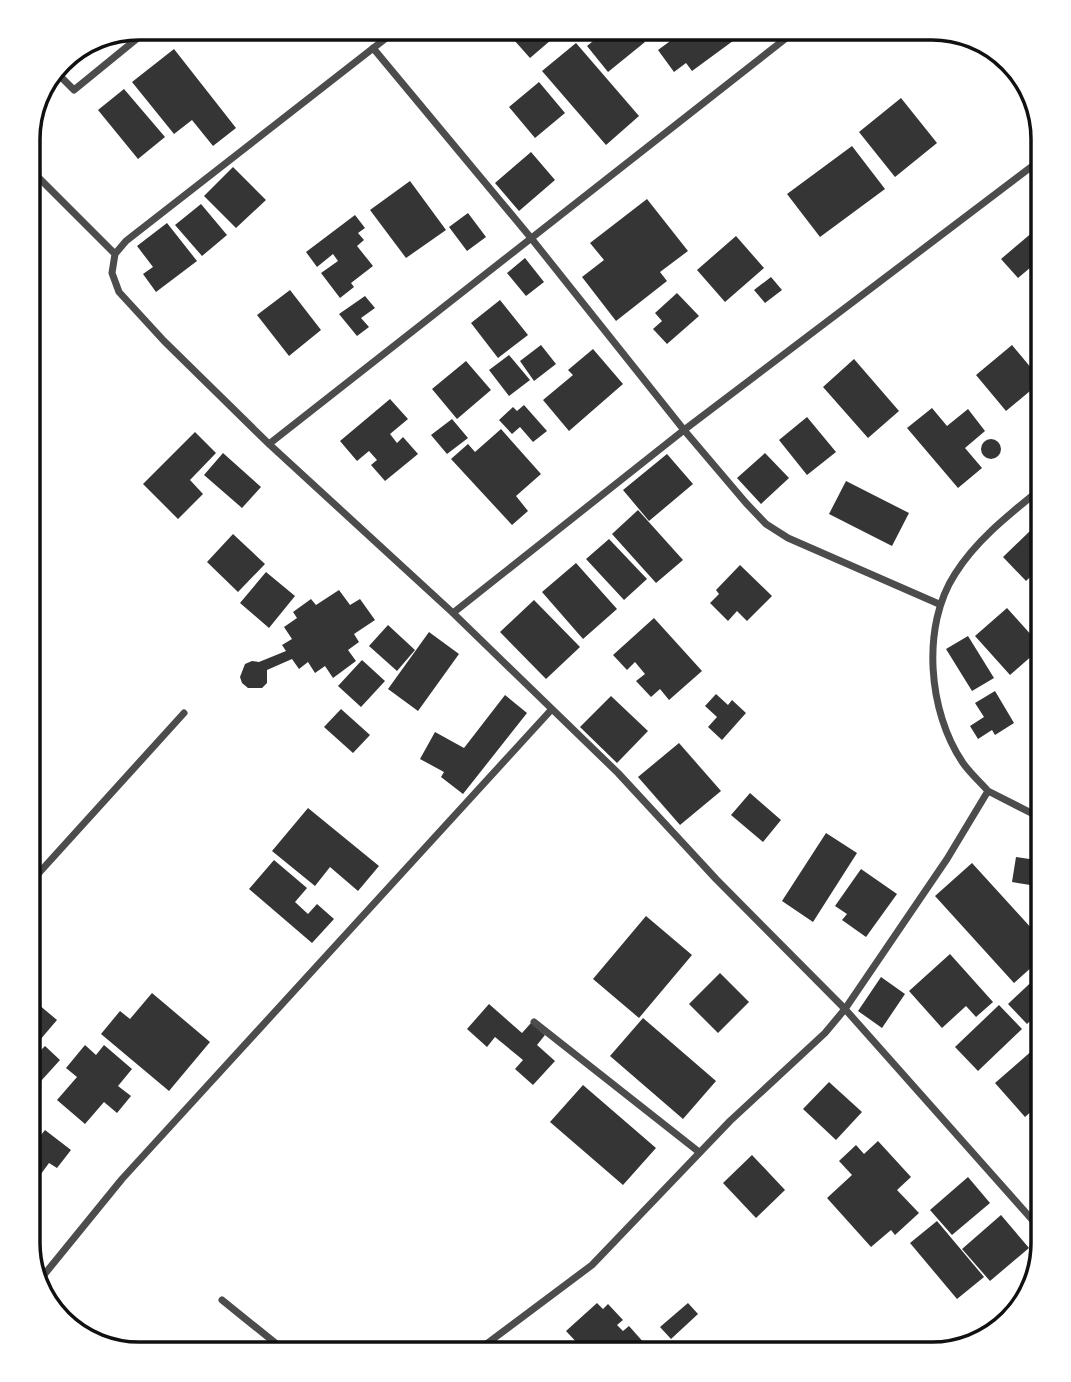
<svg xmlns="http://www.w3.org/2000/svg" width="1071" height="1382" font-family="'Sofia Sans Condensed',sans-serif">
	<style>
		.building { fill: #353535 }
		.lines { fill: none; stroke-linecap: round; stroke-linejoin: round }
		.minor { stroke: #4c4c4c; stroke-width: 7 }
		.rim { fill: none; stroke: #111; stroke-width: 3.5 }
	</style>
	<rect width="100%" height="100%" fill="#fff"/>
	<!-- building -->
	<path class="building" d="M512 28H565L530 58 507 32Z
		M609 28H634L645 42 608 72 587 46Z
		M688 28H733L730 30 737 38 692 71 686 63 674 72 658 50Z
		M576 43 639 116 606 145 542 71Z
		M174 49 236 128 213 146 192 120 174 134 132 82Z
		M539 82 565 113 535 138 509 107Z
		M124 89 165 137 138 159 98 110Z
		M901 98 937 143 895 177 859 132Z
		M852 146 885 189 820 237 787 194Z
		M531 152 555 180 519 211 495 183Z
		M233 167 266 200 236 228 204 196Z
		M410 181 446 230 406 258 370 210Z
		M647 199 688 251 660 272 667 281 616 321 582 277 604 260 590 243Z
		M201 204 227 235 202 256 175 225Z
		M468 213 486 237 467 251 449 227Z
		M355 215 365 228 358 233 364 240 357 246 373 266 351 283 354 287 340 298 321 273 338 261 333 254 317 267 306 252Z
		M167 223 197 261 156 292 143 274 153 267 137 246Z
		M1034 231 1043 241V257L1018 278 1001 259Z
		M736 236 764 268 725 302 697 270Z
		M525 258 544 282 526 296 507 273Z
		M771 277 782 290 765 303 754 290Z
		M290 290 321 330 289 356 257 315Z
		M677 293 699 316 667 344 653 329 662 321 655 313Z
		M365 296 375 308 361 318 369 327 357 336 339 314Z
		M500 300 528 335 498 358 471 323Z
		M541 345 556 364 534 381 520 361Z
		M1012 345 1042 381 1006 411 976 375Z
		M593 349 623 384 569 431 543 400 573 375 568 370Z
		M509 355 530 380 509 396 489 370Z
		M854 359 899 411 868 438 823 387Z
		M466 361 491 390 457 419 432 389Z
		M390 399 408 419 390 434 397 443 403 437 418 454 385 481 371 465 377 460 369 451 357 461 340 441Z
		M524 405 547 431 533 442 520 427 512 434 499 420 513 407 517 411Z
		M932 408 947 426 968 409 985 431 965 448 982 468 958 488 907 428Z
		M807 417 836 452 807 475 779 440Z
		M452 419 468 438 447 454 431 435Z
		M501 429 541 474 516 496 528 511 512 525 451 459 468 444 475 452Z
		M195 432 216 453 190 480 203 494 178 519 143 484Z
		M981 449a10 10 0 1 1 20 0a10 10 0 1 1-20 0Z
		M223 453 261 487 242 508 204 475Z
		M765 453 789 478 761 504 737 478Z
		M667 454 693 484 649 521 623 490Z
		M846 481 909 513 892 546 829 514Z
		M638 510 683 560 656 583 612 534Z
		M1030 531 1043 545V565L1026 581 1003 557Z
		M233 534 265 564 238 592 207 562Z
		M609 539 647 579 624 600 586 559Z
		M576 563 617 609 583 639 542 592Z
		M740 565 772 596 747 621 737 611 728 621 710 603 719 594 716 590Z
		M266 572 295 596 269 628 240 603Z
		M339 590 350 605 360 599 375 620 354 634 359 642 348 650 356 661 333 678 325 666 315 673 308 662 299 669 292 659 267 670V683L262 688H248L242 683 240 677 245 664 252 661 259 662 286 651 282 645 292 639 284 627 297 618 293 612 311 599 316 605Z
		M534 600 580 647 546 679 500 632Z
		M1007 608 1042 647 1010 675 975 636Z
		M654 618 702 671 669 700 660 689 651 697 636 681 645 674 635 662 627 670 613 655Z
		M388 625 415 650 397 671 369 646Z
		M429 632 459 654 418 711 388 689Z
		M968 636 994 678 972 691 946 649Z
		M362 660 385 681 361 707 338 686Z
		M995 691 1014 723 995 735 992 730 978 739 970 726 984 717 975 703Z
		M716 694 728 705 732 700 746 713 722 740 708 727 717 717 705 706Z
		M505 695 527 713 463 794 441 777 444 772 420 759 435 732 464 748Z
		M611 696 648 731 617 763 580 727Z
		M341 709 370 735 353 753 324 727Z
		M679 743 721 791 680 825 638 777Z
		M750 793 781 820 763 842 731 815Z
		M308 808 379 866 358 891 330 867 315 886 272 851Z
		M826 833 857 853 813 922 782 901Z
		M1016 857 1043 861V887L1012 882Z
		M274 860 307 888 295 902 308 914 317 904 334 919 312 943 249 889Z
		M972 863 1043 941V957L1014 983 935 896Z
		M861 869 897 894 866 937 842 920 847 914 835 906Z
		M646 916 692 955 639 1018 593 979Z
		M950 954 993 1002 976 1017 966 1006 942 1028 909 991Z
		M1043 971V1009L1027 1024 1008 1004Z
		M720 973 749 1002 718 1033 689 1004Z
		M881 977 905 994 882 1028 858 1011Z
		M152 993 210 1042 169 1091 101 1034 120 1011 130 1019Z
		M32 999 57 1020 28 1054V1004Z
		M489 1004 522 1033 531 1023 545 1035 537 1045 555 1061 533 1085 515 1069 523 1060 495 1037 487 1047 467 1029Z
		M999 1005 1022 1029 978 1071 955 1047Z
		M643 1018 716 1081 683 1119 610 1056Z
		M1043 1041V1101L1025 1117 995 1083Z
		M85 1045 96 1055 104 1045 132 1069 118 1086 131 1096 117 1113 104 1102 85 1124 57 1100 77 1077 66 1068Z
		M45 1046 60 1060 41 1081 28 1069V1063Z
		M829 1082 862 1112 836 1140 803 1109Z
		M583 1085 656 1148 623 1185 550 1122Z
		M45 1130 71 1150 57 1168 49 1163 38 1178 28 1170V1151Z
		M878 1141 911 1177 897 1190 919 1213 895 1235 891 1230 871 1247 827 1198 852 1175 839 1161 856 1145 864 1154Z
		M752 1155 785 1190 756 1218 723 1183Z
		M968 1177 990 1203 952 1235 930 1210Z
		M1001 1215 1029 1248 990 1281 962 1249Z
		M937 1221 984 1277 957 1299 910 1243Z
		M597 1303 603 1309 608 1304 623 1320 617 1325 623 1331 629 1326 645 1344 639 1349 642 1352 641 1354 573 1352 580 1346 566 1331Z
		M688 1303 698 1314 671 1339 660 1327Z
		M678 1341 692 1354H665Z"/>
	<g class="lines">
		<!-- minor -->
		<path class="minor" d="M399 28 126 241 115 254 112 273 119 292 164 341 269 444 453 613 618 773 716 879 845 1009 1043 1232
			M373 48 531 238 684 430 746 503 766 524 788 538 939 604
			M57 73 74 90 150 28
			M28 167 115 254
			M269 444 799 28
			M453 613 684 430 1043 158
			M988 791 1043 819
			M28 885 184 713
			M534 1022 699 1152
			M39 1281 122 1179 552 709
			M222 1300 289 1354
			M473 1354 592 1265 730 1121 825 1033 845 1009 947 859 988 791C980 782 970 773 963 763 928 712 921 626 955 574 977 539 1011 513 1043 487"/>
	</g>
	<!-- crop -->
	<path d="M0 0H1071V1382H0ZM139 40H932A99 99 0 0 1 1031 139V1243A99 99 0 0 1 932 1342H139A99 99 0 0 1 40 1243V139A99 99 0 0 1 139 40Z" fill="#fff" fill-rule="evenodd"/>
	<path class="rim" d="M139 40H932A99 99 0 0 1 1031 139V1243A99 99 0 0 1 932 1342H139A99 99 0 0 1 40 1243V139A99 99 0 0 1 139 40Z"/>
</svg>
